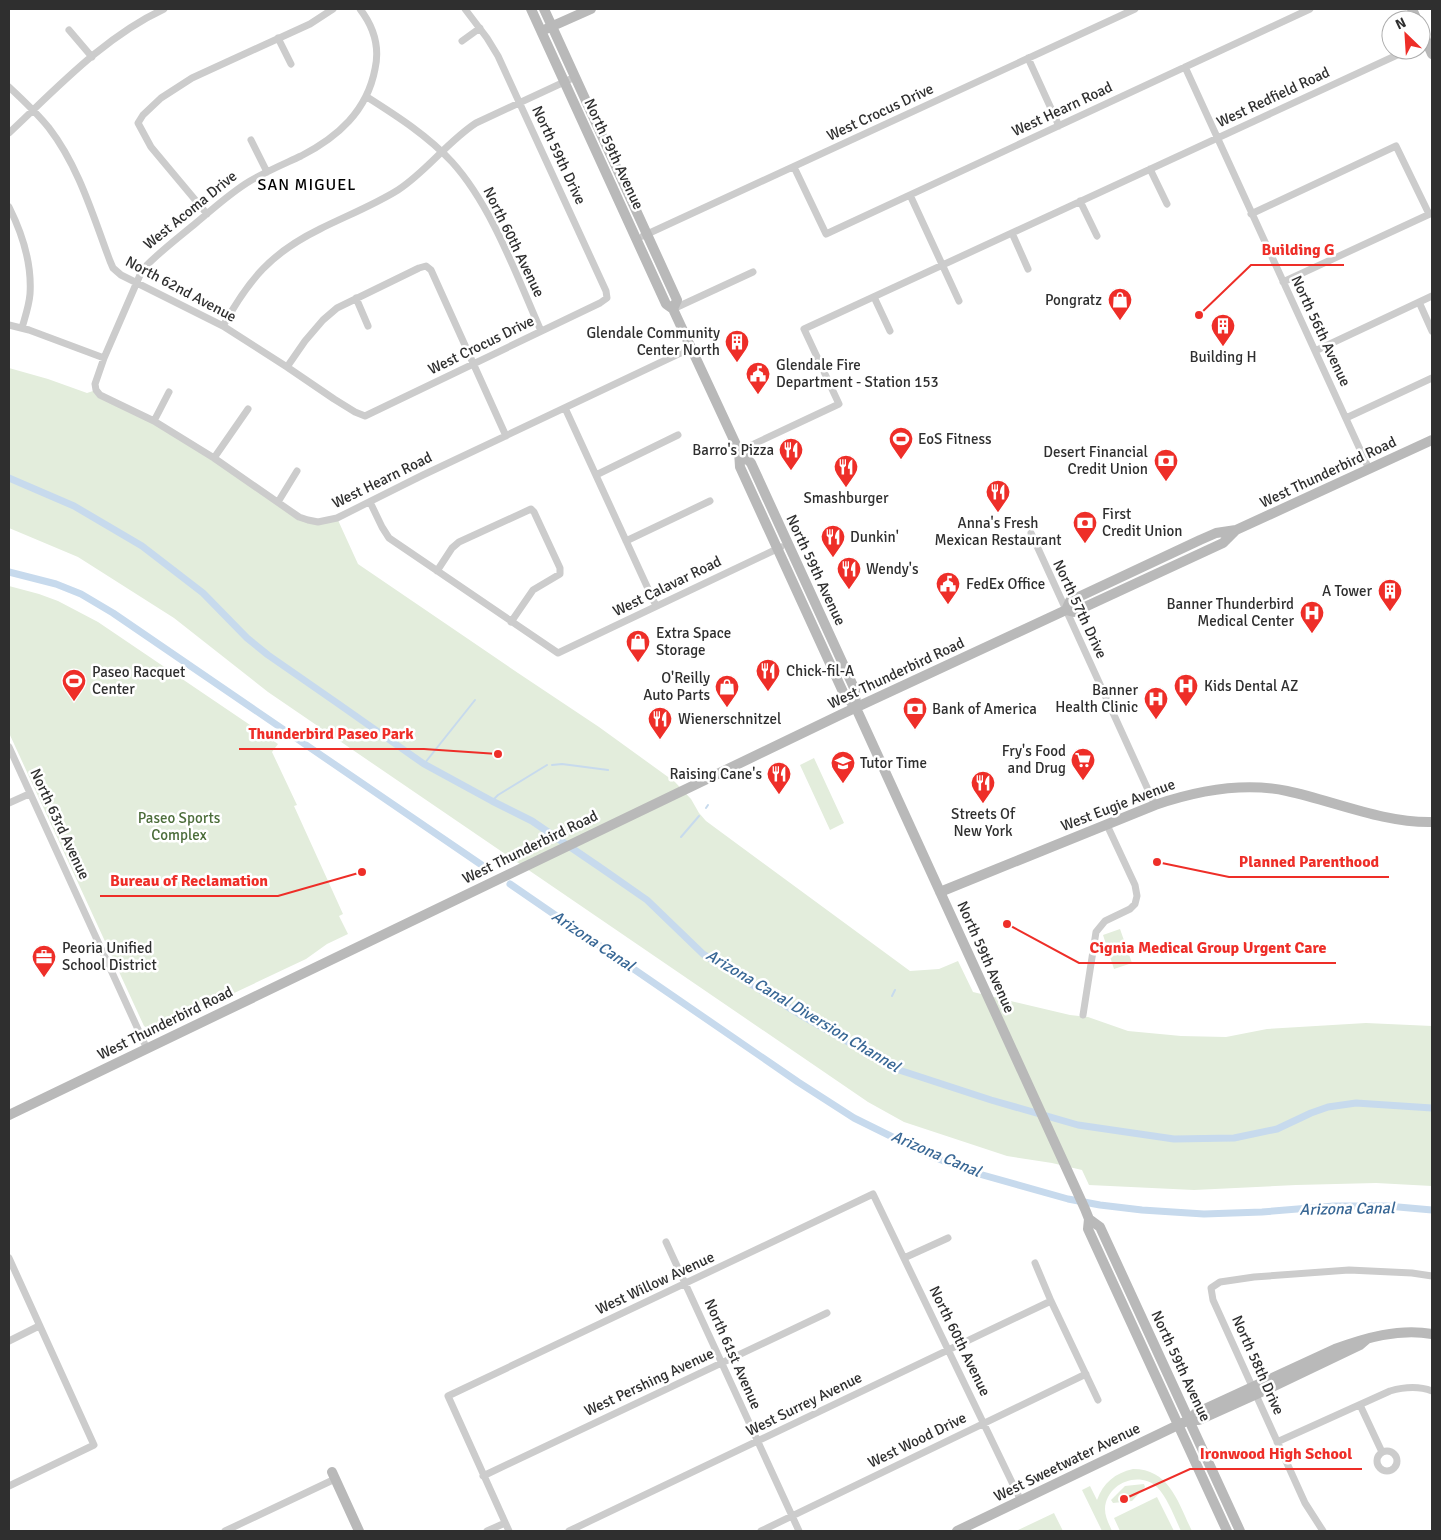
<svg xmlns="http://www.w3.org/2000/svg" width="1441" height="1540" font-family="Signika,sans-serif">
	<style>
		.green { fill: #e3eddc }
		.lines { fill: none; stroke-linecap: round; stroke-linejoin: round }
		.stream { stroke: #c7daed; stroke-width: 2 }
		.canal { stroke: #c7daed; stroke-width: 7 }
		.street { stroke: #ccc; stroke-width: 7 }
		.secondary { stroke: #b9b9b9; stroke-width: 10 }
		.labels { text-anchor: middle; dominant-baseline: central; stroke-width: 5; stroke-linejoin: round; paint-order: stroke }
		.street-label { font-size: 15px; fill: #2f2f2f; stroke: #fff }
		.poi-label { font-size: 15px; fill: #2f2f2f; stroke: #fff; text-anchor: start }
		.park-label { font-size: 15px; fill: #4c6d3a; stroke: #fff }
		.neighbourhood-label { font-size: 16px; letter-spacing: 1px; fill: #000; stroke: #fff }
		.water-label { font-size: 16px; font-style: italic; fill: #386795; stroke: #fff }
		.leader { fill: none; stroke: #ee2e28; stroke-width: 2 }
		.callout-dot { fill: #ee2e28; stroke: #fff; stroke-width: 2 }
		.callout-label { font-size: 16px; text-anchor: middle; font-weight: bold; fill: #ee2e28; stroke: #fff; stroke-width: 5; stroke-linejoin: round; paint-order: stroke }
	</style>
	<rect width="100%" height="100%" fill="#fff"/>
	<!-- green -->
	<path class="green" d="M9 368 48 379 87 393 96 390 154 421 308 520 337 518 358 564 518 673 599 727 675 782 691 799 699 813 706 821 910 971 939 969 958 961 973 992 1070 1015 1088 1017 1128 1031 1181 1036 1226 1037 1267 1029 1366 1023 1432 1026V1186L1376 1183 1296 1185 1194 1190 1089 1185 1082 1170 1052 1163 1007 1156 904 1122 868 1102 268 692 174 618 78 557 9 528Z
		M9 586 39 594 58 601 98 622 278 744 272 752 297 805 294 806 343 914 339 916 348 934 327 944 306 959 232 994 191 1010 153 1027 147 1028 144 1026 9 733Z
		M814 758 844 823 830 830 800 765Z
		M1120 929 1132 963 1114 969 1103 935Z
		M1133 1469C1170 1469 1178 1503 1192 1531H1181C1175 1518 1167 1497 1157 1487 1138 1470 1106 1484 1105 1509 1105 1517 1109 1524 1112 1531H1102L1082 1490 1090 1486 1097 1500C1103 1483 1115 1473 1133 1469Z
		M1144 1484 1145 1487 1132 1501 1113 1503 1111 1500 1125 1486Z
		M1157 1497 1174 1531H1120L1114 1518Z
		M1054 1513 1063 1531H1016Z"/>
	<g class="lines">
		<!-- stream -->
		<path class="stream" d="M424 764 475 700
			M552 765 562 764 608 770
			M492 801 498 795 547 765
			M706 808 708 805
			M681 837 699 816
			M892 996 895 990"/>
		<!-- canal -->
		<path class="canal" d="M9 478 74 506 142 546 203 593 247 638 268 655 340 705 424 764 492 801 532 821 601 868 647 900 703 954 804 1017 896 1069 991 1100 1078 1125 1174 1139 1234 1138 1277 1129 1311 1113 1328 1107 1356 1103 1432 1108
			M9 572 56 584 81 594 113 613 489 870
			M510 884 798 1082 854 1118 931 1156 972 1172 1068 1199 1100 1205 1142 1210 1204 1214 1262 1212 1334 1206H1387L1432 1210"/>
		<!-- street -->
		<path class="street" d="M360 9C373 26 380 47 375 69 367 111 338 137 301 156 284 164 267 171 250 181 230 193 213 209 196 223 179 237 162 250 147 265L140 275 104 358 95 384 96 390 100 395 154 421 214 458 299 517 308 520 318 522 337 518 423 475 691 348
			M69 30 92 57
			M278 38 291 64
			M462 41 480 28
			M1028 58 1059 126
			M1185 67 1369 469
			M9 87C23 100 37 113 49 128 79 167 93 216 110 261L113 268 121 275 223 326 287 367 334 399 355 412 365 416 600 303 607 298 606 291 498 56 487 38 465 9
			M367 97C397 116 428 136 452 162 492 206 517 277 541 331
			M9 133C57 88 104 37 164 9
			M251 140 267 172
			M794 167 826 234 1310 9
			M1150 169 1167 204
			M910 195 959 301
			M1080 201 1097 236
			M9 207C22 233 32 264 30 294 29 306 25 317 22 328
			M207 214 151 147 138 123 143 115 161 98 192 78 310 24 333 9
			M1251 214 1396 146 1429 214
			M1012 233 1028 269
			M643 236 1135 9
			M1283 282 1432 213
			M874 297 890 331
			M356 298 368 326
			M1419 302 1432 331
			M673 309 753 272
			M9 325 29 330 104 358
			M223 326C249 279 271 253 320 229 346 216 374 205 398 190 427 171 447 142 476 123L575 77
			M1315 351 1432 296
			M287 367 305 341 323 320 337 308 419 268 426 266 431 270 506 436
			M565 408 656 606
			M1346 418 1432 378
			M154 421 169 392
			M739 451 839 404 804 329 1408 50
			M214 458 248 409
			M596 475 678 435
			M278 502 297 471
			M370 502 382 527 389 538 558 653 781 547
			M1031 533 1155 805
			M626 541 710 501
			M437 571 452 548 459 542 531 509 534 512 560 568V574L533 590 511 622
			M9 747 147 1049
			M9 803 29 794
			M1083 1015 1096 932 1105 921 1130 909 1135 904 1137 896 1135 885 1107 825
			M666 1242 799 1531
			M9 1258 94 1445 9 1486
			M904 1258 948 1238
			M1035 1263 1051 1301 1098 1400
			M9 1341 39 1326
			M1360 1405 1382 1452
			M1277 1442 1390 1391C1404 1387 1419 1386 1432 1391
			M1377 1461a10 10 0 1 1 20 0a10 10 0 1 1-20 0Z
			M483 1476 827 1313
			M225 1531 335 1479
			M487 1531 505 1523
			M509 1531 448 1396 873 1194 1021 1501
			M569 1531 1051 1301
			M761 1531 1086 1374
			M1323 1531 1305 1503 1213 1300 1211 1288 1220 1282 1254 1277 1349 1270 1412 1273 1432 1276"/>
		<!-- secondary -->
		<path class="secondary" d="M531 9 666 304 673 309 739 451 751 463 855 690 856 708
			M544 9 677 300 673 309
			M1412 9 1417 20
			M546 29 591 9
			M1421 29 1432 54
			M739 451 740 467 844 694 856 708 1085 1209 1089 1219 1088 1229 1227 1531
			M1066 610 1070 601 1200 540 1216 533 1236 530 1432 440
			M940 892 1155 805C1196 791 1244 782 1287 791 1334 801 1383 823 1432 822
			M9 1115 842 714 1066 610 1074 612 1223 543 1236 530
			M1089 1219 1100 1227 1240 1531
			M1189 1420 1196 1413 1335 1349C1365 1338 1399 1328 1432 1334
			M332 1472 359 1531
			M957 1531 1178 1425 1189 1420H1199L1268 1389 1360 1345 1367 1339"/>
	</g>
	<!-- icons -->
	<defs>
		<symbol id="shop-pin" viewBox="-11 -11 22 30"><path d="M0 17L-7.5 6A9.5 9.5 0 1 1 7.5 6Z" fill="#ee2e28" stroke="#fff"/><path d="M-5-2.5h2.3a2.7 3.5 0 0 1 5.4 0H5L5.5 6h-11ZM-1.5-2.5h3a1.5 2.3 0 0 0-3 0Z" fill="#fff"/></symbol>
		<symbol id="building-pin" viewBox="-11 -11 22 30"><path d="M0 17L-7.5 6A9.5 9.5 0 1 1 7.5 6Z" fill="#ee2e28" stroke="#fff"/><path d="M-4-6H4V6H1V3H-1V6H-4ZM-2.5-4.3h1.7v1.8h-1.7ZM.8-4.3h1.7v1.8H.8ZM-2.5-1h1.7V.8h-1.7ZM.8-1h1.7V.8H.8Z" fill="#fff"/></symbol>
		<symbol id="civic-pin" viewBox="-11 -11 22 30"><path d="M0 17L-7.5 6A9.5 9.5 0 1 1 7.5 6Z" fill="#ee2e28" stroke="#fff"/><path d="M-.6-6.5H3V-4.5H.6V-3L4-1V1h2V6H-6V1h2V-1L-.6-3ZM-1.2 2.5V6h2.4V2.5Z" fill="#fff"/></symbol>
		<symbol id="stadium-pin" viewBox="-11 -11 22 30"><path d="M0 17L-7.5 6A9.5 9.5 0 1 1 7.5 6Z" fill="#ee2e28" stroke="#fff"/><path d="M0-5a6.5 5 0 1 0 0 10a6.5 5 0 1 0 0-10ZM-3.5-1.8h7v3.6h-7Z" fill="#fff"/></symbol>
		<symbol id="restaurant-pin" viewBox="-11 -11 22 30"><path d="M0 17L-7.5 6A9.5 9.5 0 1 1 7.5 6Z" fill="#ee2e28" stroke="#fff"/><path d="M-5-6h1v4h1v-4h1v4h1v-4h1v5L-1.5 .5V6h-2V.5L-5-1ZM5-6V6H3V1.5H1.5Q1.5-4 5-6Z" fill="#fff"/></symbol>
		<symbol id="bank-pin" viewBox="-11 -11 22 30"><path d="M0 17L-7.5 6A9.5 9.5 0 1 1 7.5 6Z" fill="#ee2e28" stroke="#fff"/><path d="M-6-4H6V4H-6ZM0-2.3a2.3 2.3 0 1 0 0 4.6a2.3 2.3 0 1 0 0-4.6Z" fill="#fff"/></symbol>
		<symbol id="hospital-pin" viewBox="-11 -11 22 30"><path d="M0 17L-7.5 6A9.5 9.5 0 1 1 7.5 6Z" fill="#ee2e28" stroke="#fff"/><path d="M-5-5h3v3.5h4V-5h3V5h-3V1.5h-4V5h-3Z" fill="#fff"/></symbol>
		<symbol id="supermarket-pin" viewBox="-11 -11 22 30"><path d="M0 17L-7.5 6A9.5 9.5 0 1 1 7.5 6Z" fill="#ee2e28" stroke="#fff"/><path d="M-6-5.5h2.5l.6 2H6L4.5 2H-2.5L-4.4-4H-6ZM-1.5 3.2a1.3 1.3 0 1 0 .1 0ZM3 3.2a1.3 1.3 0 1 0 .1 0Z" fill="#fff"/></symbol>
		<symbol id="school-pin" viewBox="-11 -11 22 30"><path d="M0 17L-7.5 6A9.5 9.5 0 1 1 7.5 6Z" fill="#ee2e28" stroke="#fff"/><path d="M0-5L7-2L0 1L-7-2ZM-4 1L0 2.5L4 1V4Q0 6-4 4Z" fill="#fff"/></symbol>
		<symbol id="office-pin" viewBox="-11 -11 22 30"><path d="M0 17L-7.5 6A9.5 9.5 0 1 1 7.5 6Z" fill="#ee2e28" stroke="#fff"/><path d="M-6-3h4V-5.5h4V-3h4V5H-6ZM-1-4.5V-3h2v-1.5ZM-6 0V1H6V0Z" fill="#fff"/></symbol>
	</defs>
	<g fill-rule="evenodd">
		<use href="#shop-pin" x="1106" y="286" width="28" height="38"/>
		<use href="#building-pin" x="1209" y="312" width="28" height="38"/>
		<use href="#building-pin" x="723" y="328" width="28" height="38"/>
		<use href="#civic-pin" x="744" y="360" width="28" height="38"/>
		<use href="#stadium-pin" x="887" y="425" width="28" height="38"/>
		<use href="#restaurant-pin" x="777" y="436" width="28" height="38"/>
		<use href="#bank-pin" x="1152" y="447" width="28" height="38"/>
		<use href="#restaurant-pin" x="832" y="453" width="28" height="38"/>
		<use href="#restaurant-pin" x="984" y="478" width="28" height="38"/>
		<use href="#bank-pin" x="1071" y="509" width="28" height="38"/>
		<use href="#restaurant-pin" x="819" y="523" width="28" height="38"/>
		<use href="#restaurant-pin" x="835" y="555" width="28" height="38"/>
		<use href="#civic-pin" x="934" y="570" width="28" height="38"/>
		<use href="#building-pin" x="1376" y="577" width="28" height="38"/>
		<use href="#hospital-pin" x="1298" y="599" width="28" height="38"/>
		<use href="#shop-pin" x="624" y="628" width="28" height="38"/>
		<use href="#restaurant-pin" x="754" y="657" width="28" height="38"/>
		<use href="#stadium-pin" x="60" y="667" width="28" height="38"/>
		<use href="#hospital-pin" x="1172" y="672" width="28" height="38"/>
		<use href="#shop-pin" x="713" y="673" width="28" height="38"/>
		<use href="#hospital-pin" x="1142" y="685" width="28" height="38"/>
		<use href="#bank-pin" x="901" y="695" width="28" height="38"/>
		<use href="#restaurant-pin" x="646" y="705" width="28" height="38"/>
		<use href="#supermarket-pin" x="1069" y="746" width="28" height="38"/>
		<use href="#school-pin" x="829" y="749" width="28" height="38"/>
		<use href="#restaurant-pin" x="765" y="760" width="28" height="38"/>
		<use href="#restaurant-pin" x="969" y="769" width="28" height="38"/>
		<use href="#office-pin" x="30" y="943" width="28" height="38"/>
	</g>
	<g class="labels">
		<!-- street labels -->
		<g class="street-label">
			<text transform="translate(1273 97) rotate(-25)">West Redfield Road</text>
			<text transform="translate(1062 109) rotate(-25)">West Hearn Road</text>
			<text transform="translate(880 112) rotate(-25)">West Crocus Drive</text>
			<text transform="translate(614 154) rotate(65)">North 59th Avenue</text>
			<text transform="translate(559 155) rotate(65)">North 59th Drive</text>
			<text transform="translate(190 210) rotate(-39)">West Acoma Drive</text>
			<text transform="translate(514 242) rotate(64)">North 60th Avenue</text>
			<text transform="translate(181 289) rotate(28)">North 62nd Avenue</text>
			<text transform="translate(1321 331) rotate(65)">North 56th Avenue</text>
			<text transform="translate(481 345) rotate(-26)">West Crocus Drive</text>
			<text transform="translate(1328 472) rotate(-25)">West Thunderbird Road</text>
			<text transform="translate(382 480) rotate(-26)">West Hearn Road</text>
			<text transform="translate(816 570) rotate(65)">North 59th Avenue</text>
			<text transform="translate(667 586) rotate(-26)">West Calavar Road</text>
			<text transform="translate(1080 609) rotate(65)">North 57th Drive</text>
			<text transform="translate(896 673) rotate(-25)">West Thunderbird Road</text>
			<text transform="translate(1118 805) rotate(-21)">West Eugie Avenue</text>
			<text transform="translate(60 824) rotate(65)">North 63rd Avenue</text>
			<text transform="translate(530 847) rotate(-26)">West Thunderbird Road</text>
			<text transform="translate(986 957) rotate(66)">North 59th Avenue</text>
			<text transform="translate(165 1023) rotate(-26)">West Thunderbird Road</text>
			<text transform="translate(655 1283) rotate(-25)">West Willow Avenue</text>
			<text transform="translate(960 1341) rotate(64)">North 60th Avenue</text>
			<text transform="translate(733 1354) rotate(66)">North 61st Avenue</text>
			<text transform="translate(1258 1365) rotate(66)">North 58th Drive</text>
			<text transform="translate(1181 1366) rotate(65)">North 59th Avenue</text>
			<text transform="translate(649 1382) rotate(-25)">West Pershing Avenue</text>
			<text transform="translate(804 1404) rotate(-26)">West Surrey Avenue</text>
			<text transform="translate(917 1440) rotate(-26)">West Wood Drive</text>
			<text transform="translate(1067 1462) rotate(-26)">West Sweetwater Avenue</text>
		</g>
		<!-- poi labels -->
		<g class="poi-label">
			<text x="1102" y="300" text-anchor="end">Pongratz</text>
			<text x="720" y="333" text-anchor="end">Glendale Community<tspan x="720" dy="17">Center North</tspan></text>
			<text x="1223" y="357" text-anchor="middle">Building H</text>
			<text x="776" y="365">Glendale Fire<tspan x="776" dy="17">Department - Station 153</tspan></text>
			<text x="918" y="439">EoS Fitness</text>
			<text x="774" y="450" text-anchor="end">Barro's Pizza</text>
			<text x="1148" y="452" text-anchor="end">Desert Financial<tspan x="1148" dy="17">Credit Union</tspan></text>
			<text x="846" y="498" text-anchor="middle">Smashburger</text>
			<text x="1102" y="514">First<tspan x="1102" dy="17">Credit Union</tspan></text>
			<text x="998" y="523" text-anchor="middle">Anna's Fresh<tspan x="998" dy="17">Mexican Restaurant</tspan></text>
			<text x="850" y="537">Dunkin'</text>
			<text x="866" y="569">Wendy's</text>
			<text x="966" y="584">FedEx Office</text>
			<text x="1372" y="591" text-anchor="end">A Tower</text>
			<text x="1294" y="604" text-anchor="end">Banner Thunderbird<tspan x="1294" dy="17">Medical Center</tspan></text>
			<text x="656" y="633">Extra Space<tspan x="656" dy="17">Storage</tspan></text>
			<text x="786" y="671">Chick-fil-A</text>
			<text x="92" y="672">Paseo Racquet<tspan x="92" dy="17">Center</tspan></text>
			<text x="710" y="678" text-anchor="end">O'Reilly<tspan x="710" dy="17">Auto Parts</tspan></text>
			<text x="1204" y="686">Kids Dental AZ</text>
			<text x="1138" y="690" text-anchor="end">Banner<tspan x="1138" dy="17">Health Clinic</tspan></text>
			<text x="932" y="709">Bank of America</text>
			<text x="678" y="719">Wienerschnitzel</text>
			<text x="1066" y="751" text-anchor="end">Fry's Food<tspan x="1066" dy="17">and Drug</tspan></text>
			<text x="860" y="763">Tutor Time</text>
			<text x="762" y="774" text-anchor="end">Raising Cane's</text>
			<text x="983" y="814" text-anchor="middle">Streets Of<tspan x="983" dy="17">New York</tspan></text>
			<text x="62" y="948">Peoria Unified<tspan x="62" dy="17">School District</tspan></text>
		</g>
		<!-- park labels -->
		<g class="park-label">
			<text x="179" y="818">Paseo Sports<tspan x="179" dy="17">Complex</tspan></text>
		</g>
		<!-- neighbourhood labels -->
		<g class="neighbourhood-label">
			<text x="307" y="185">SAN MIGUEL</text>
		</g>
		<!-- water labels -->
		<g class="water-label">
			<text transform="translate(593 941) rotate(34)">Arizona Canal</text>
			<text transform="translate(803 1011) rotate(31)">Arizona Canal Diversion Channel</text>
			<text transform="translate(936 1154) rotate(23)">Arizona Canal</text>
			<text transform="translate(1347 1209) rotate(-1)">Arizona Canal</text>
		</g>
	</g>
	<!-- callouts -->
	<path class="leader" d="M1199 315L1251 265H1344M498 754L424 749H239M1157 862L1229 877H1389M362 872L278 896H100M1007 924L1079 963H1336M1124 1499L1190 1469H1362"/>
	<g class="callout-dot">
		<circle cx="1199" cy="315" r="5"/>
		<circle cx="498" cy="754" r="5"/>
		<circle cx="1157" cy="862" r="5"/>
		<circle cx="362" cy="872" r="5"/>
		<circle cx="1007" cy="924" r="5"/>
		<circle cx="1124" cy="1499" r="5"/>
	</g>
	<g class="callout-label">
		<text x="1298" y="255">Building G</text>
		<text x="331" y="739">Thunderbird Paseo Park</text>
		<text x="1309" y="867">Planned Parenthood</text>
		<text x="189" y="886">Bureau of Reclamation</text>
		<text x="1208" y="953">Cignia Medical Group Urgent Care</text>
		<text x="1276" y="1459">Ironwood High School</text>
	</g>
	<!-- border -->
	<rect width="1441" height="1540" fill="none" stroke="#2f2f2f" stroke-width="20"/>
	<!-- north arrow -->
	<g transform="translate(1406 35) rotate(335)"><circle r="24" fill="#ffffff" stroke="#acacac"/>
	<path d="M0-4L9 19L0 12L-9 19Z" fill="#ee2e28"/>
	<text y="-8" font-size="14" font-weight="bold" text-anchor="middle" fill="#2f2f2f">N</text>
	</g>
</svg>
